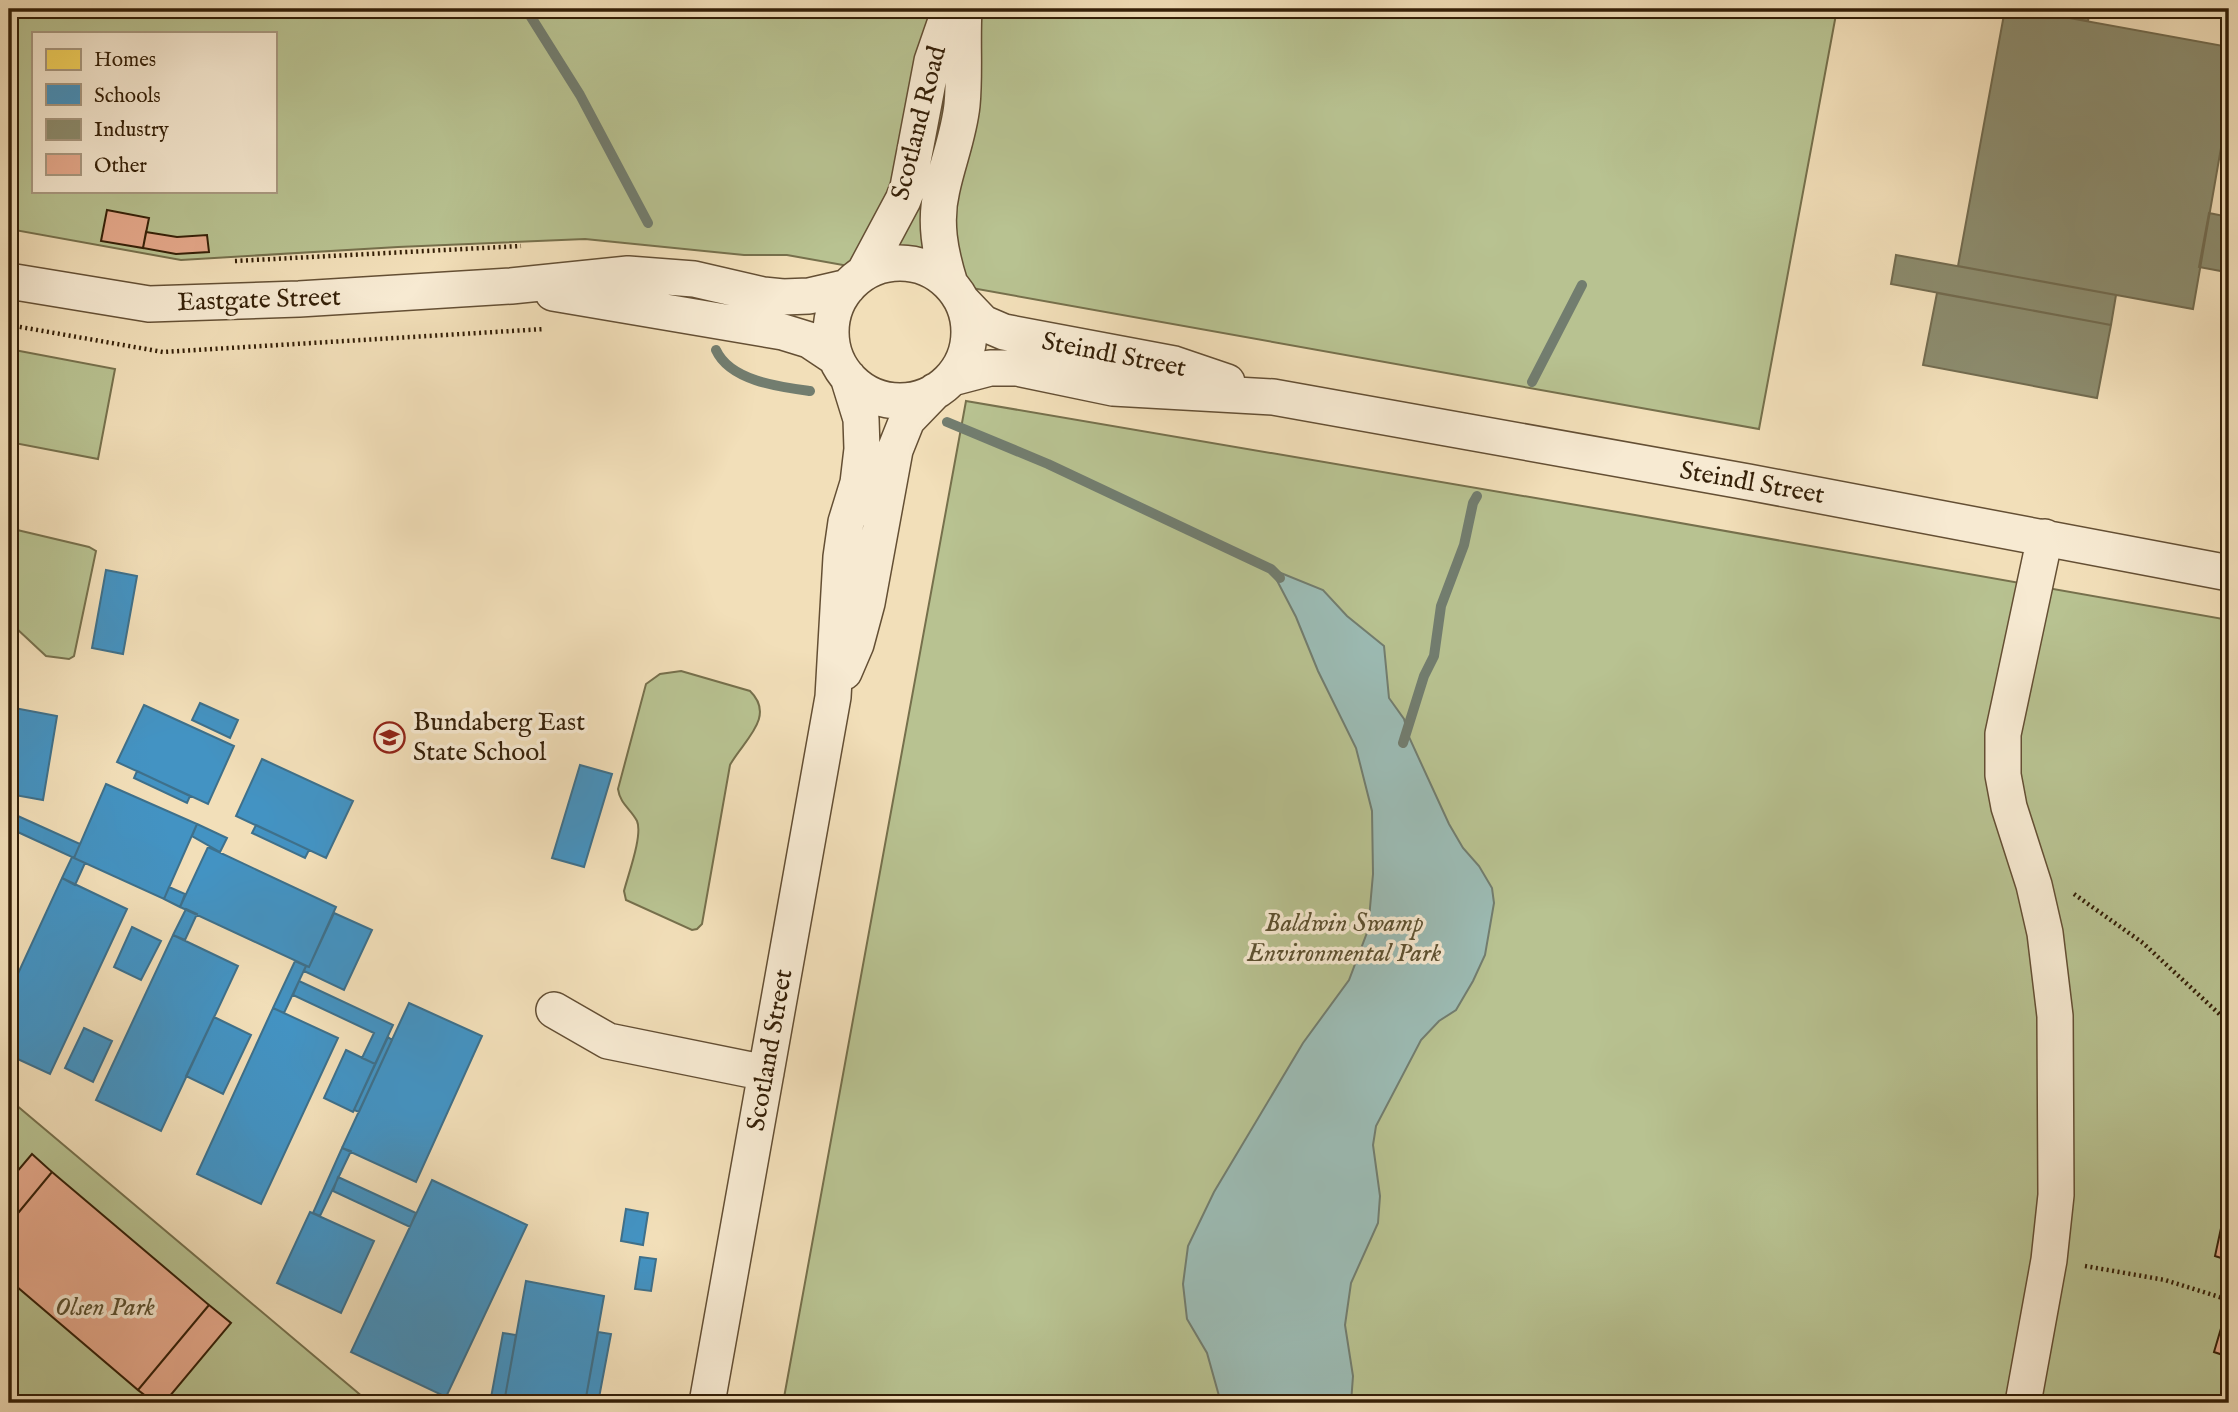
<svg xmlns="http://www.w3.org/2000/svg" width="2238" height="1412" font-family="'IM FELL English',serif">
	<style>
		.green { fill: #b8c291; stroke: #76704c; stroke-width: 2; fill-rule: evenodd }
		.water { fill: #9cbcb5; stroke: #727d6f; stroke-width: 2 }
		.homes { fill: #f6d55c; stroke: #bc9e42; stroke-width: 2 }
		.schools { fill: #4393c3; stroke: #3e708b; stroke-width: 2 }
		.industry { fill: #8c8c6e; stroke: #726b4f; stroke-width: 2 }
		.lines { fill: none; stroke-linecap: round; stroke-linejoin: round }
		.stream { stroke: #727d6f; stroke-width: 10 }
		.building { fill: #e7aa8d; stroke: #341f07; stroke-width: 2 }
		.minor-casing { stroke: #644f34; stroke-width: 38 }
		.path { stroke: #341f07; stroke-width: 4.5; stroke-dasharray: 2 3.5; stroke-linecap: butt }
		.minor { stroke: #f7ead2; stroke-width: 35 }
		.labels { text-anchor: middle; dominant-baseline: central; stroke-width: 7; stroke-linejoin: round; paint-order: stroke }
		.street-label { font-size: 26px; fill: #341f07; stroke: #f7ead2 }
		.poi-label { font-size: 26px; fill: #341f07; stroke: #f7ead2; text-anchor: start }
		.park-label { font-size: 26px; font-style: italic; fill: #5c5030; stroke: #f7ead2 }
	</style>
	<rect width="100%" height="100%" fill="#f2dfb9"/>
	<filter id="stains"><feTurbulence type="fractalNoise" baseFrequency=".00286" numOctaves="4"/><feColorMatrix values="0 0 0 0 .2 0 0 0 0 .09 0 0 0 0 .02 0 0 0 .5 -.17"/></filter>
	<radialGradient id="worn" r=".72"><stop offset=".6" stop-color="#630" stop-opacity="0"/><stop offset="1" stop-color="#630" stop-opacity=".3"/></radialGradient>
	<!-- green -->
	<path class="green" d="M9 9H1837L1759 429 787 255H744L585 239 398 247 181 260 9 229ZM33 33H275V191H33Z
		M9 349 115 369 98 459 9 442Z
		M966 401 1635 515 2229 620V1403H783Z
		M13 529 89 547 96 551 74 656 69 659 46 656 16 628 9 545V533Z
		M681 671 750 691C777 717 742 742 730 765L702 924 697 929 692 930 626 900 624 891C628 875 643 835 637 821 631 809 620 804 618 789L646 684 660 674Z
		M9 1099 370 1403H9Z"/>
	<!-- water -->
	<path class="water" d="M1271 569 1323 590 1347 616 1384 646 1389 698 1404 719 1409 737 1449 824 1463 848 1479 866 1492 888 1494 903 1485 955 1473 981 1456 1010 1439 1021 1421 1040 1376 1126 1373 1145 1380 1196 1378 1223 1351 1283 1345 1325 1353 1376 1351 1403H1221L1207 1353 1187 1319 1183 1284 1188 1246 1214 1192 1303 1043 1349 980 1368 930 1373 874 1372 811 1356 748 1318 671 1296 617Z"/>
	<!-- homes -->
	<path class="homes" d="M9 143 16 144 10 173H9Z
		M2229 1222V1260L2221 1258Z"/>
	<!-- schools -->
	<path class="schools" d="M106 570 137 576 123 654 92 648Z
		M200 703 238 720 230 738 192 720Z
		M144 705 234 746 208 804 117 762Z
		M9 707 57 716 43 800 9 794Z
		M262 759 353 801 326 858 236 816Z
		M580 765 612 774 584 867 552 858Z
		M137 771 190 796 187 803 134 778Z
		M106 784 197 824 164 899 74 858Z
		M9 812 80 844 74 858 9 828Z
		M197 824 227 838 220 852 192 836Z
		M256 825 309 850 305 858 252 833Z
		M208 847 336 907 309 967 180 907Z
		M72 857 85 863 75 885 62 878Z
		M62 878 127 909 50 1074 9 1055V993Z
		M169 887 185 894 180 907 164 899Z
		M186 909 197 914 185 940 173 935Z
		M334 913 372 930 344 990 304 971 306 966 309 967Z
		M132 927 161 941 141 980 114 967Z
		M173 935 238 966 161 1131 96 1100Z
		M295 961 306 966 284 1013 273 1008Z
		M299 981 393 1025 375 1064 362 1058 374 1033 293 995Z
		M409 1003 482 1036 416 1182 342 1148Z
		M273 1008 338 1038 261 1204 197 1174Z
		M214 1017 251 1035 223 1094 186 1076Z
		M84 1028 112 1041 93 1082 65 1068Z
		M388 1037 392 1040 359 1112 354 1110Z
		M346 1050 375 1064 353 1112 324 1098Z
		M342 1148 351 1151 320 1216 313 1213Z
		M338 1177 416 1213 410 1227 333 1191Z
		M432 1180 527 1225 446 1397 351 1352Z
		M626 1209 648 1213 643 1245 621 1241Z
		M310 1212 374 1241 341 1313 277 1283Z
		M640 1257 656 1259 651 1291 635 1289Z
		M526 1281 604 1296 585 1403H504Z
		M598 1332 611 1334 598 1403H585Z
		M503 1333 516 1335 504 1403H490Z"/>
	<!-- industry -->
	<path class="industry" d="M2005 9H2020L2229 47V102L2193 309 1958 266Z
		M2020 9H2090L2088 21Z
		M2209 213 2229 217V253L2226 272 2199 267Z
		M1896 255 2116 295 2111 325 1891 284Z
		M1937 293 2111 325 2097 398 1923 365Z"/>
	<g class="lines">
		<!-- stream -->
		<path class="stream" d="M526 9 580 95 648 223
			M716 350C730 381 780 387 810 391
			M1532 382 1582 285
			M947 422 1048 464 1271 569 1280 578
			M1403 743 1424 676 1434 656 1441 606 1464 545 1473 503 1477 496"/>
	</g>
	<!-- building -->
	<path class="building" d="M107 210 149 218 143 248 101 241Z
		M146 232 177 237 207 235 209 252 176 254 143 248Z
		M32 1154 52 1172 9 1224V1181Z
		M52 1172 209 1305 138 1390 9 1280V1224Z
		M2229 1191V1222L2221 1258 2215 1256Z
		M209 1305 231 1323 164 1403H155L138 1390Z
		M2222 1325 2229 1327V1357L2214 1352Z"/>
	<g class="lines">
		<defs>
			<path id="minor" d="M831 332a69 69 0 1 1 138 0a69 69 0 1 1-138 0Z
				M864 273 903 200 908 187 932 61 950 9
				M9 281 149 304 299 299 511 286 628 274 694 279 763 295 783 297 809 296 848 287
				M950 284C940 252 934 222 942 189 948 161 959 134 962 105 965 74 962 41 964 9
				M553 293 783 332 809 340 836 358
				M962 301 983 323 1004 332 1174 364 1227 382
				M952 378 990 368H1017L1113 388 1273 397 1748 482 2229 573
				M844 672 856 644 867 603 895 450 907 420 935 391
				M554 1010 608 1041 766 1073
				M707 1403 833 697 841 557 846 522 858 483 862 449 861 419 848 377
				M2023 1403 2049 1260 2056 1195 2055 1016 2045 933 2034 885 2009 807 2003 775V734L2045 537"/>
		</defs>
		<!-- minor casing -->
		<use href="#minor" class="minor-casing"/>
		<!-- path -->
		<path class="path" d="M235 261 521 246
			M9 325 163 352 544 329
			M2074 894 2143 943 2229 1023
			M2085 1266 2165 1280 2229 1300"/>
		<!-- minor -->
		<use href="#minor" class="minor"/>
	</g>
	<!-- icons -->
	<defs>
		<symbol id="school-ring" viewBox="-11 -11 22 22"><circle r="9.5" fill="#f7ead2" stroke="#8f2418" stroke-width="1.5"/><path d="M0-5L7-2L0 1L-7-2ZM-4 1L0 2.5L4 1V4Q0 6-4 4Z" fill="#8f2418"/></symbol>
	</defs>
	<g fill-rule="evenodd">
		<use href="#school-ring" x="372" y="720" width="35" height="35"/>
	</g>
	<g class="labels">
		<!-- street labels -->
		<g class="street-label">
			<text transform="translate(919 123) rotate(-76)">Scotland Road</text>
			<text transform="translate(259 300) rotate(-2)">Eastgate Street</text>
			<text transform="translate(1114 355) rotate(11)">Steindl Street</text>
			<text transform="translate(1752 483) rotate(10)">Steindl Street</text>
			<text transform="translate(770 1050) rotate(-80)">Scotland Street</text>
		</g>
		<!-- poi labels -->
		<g class="poi-label">
			<text x="413" y="722">Bundaberg East<tspan x="413" dy="30">State School</tspan></text>
		</g>
		<!-- park labels -->
		<g class="park-label">
			<text x="1344" y="923">Baldwin Swamp<tspan x="1344" dy="30">Environmental Park</tspan></text>
			<text x="105" y="1307">Olsen Park</text>
		</g>
	</g>
	<!-- margin -->
	<rect width="2238" height="1412" fill="none" stroke="#f2dfb9" stroke-width="35"/>
	<rect x="10" y="10" width="2217" height="1391" fill="none" stroke="#341f07" stroke-width="3.5"/>
	<rect x="18" y="18" width="2203" height="1377" fill="none" stroke="#341f07" stroke-width="2"/>
	<!-- legend -->
	<rect x="32" y="32" width="245" height="161" fill="#f7ead2" stroke="#a99981" stroke-width="2"/>
	<rect x="46" y="49" width="35" height="21" fill="#f6d55c" stroke="#a99981" stroke-width="2"/>
	<text x="94" y="66" font-size="21" fill="#341f07">Homes</text>
	<rect x="46" y="84" width="35" height="21" fill="#4393c3" stroke="#a99981" stroke-width="2"/>
	<text x="94" y="102" font-size="21" fill="#341f07">Schools</text>
	<rect x="46" y="119" width="35" height="21" fill="#8c8c6e" stroke="#a99981" stroke-width="2"/>
	<text x="94" y="136" font-size="21" fill="#341f07">Industry</text>
	<rect x="46" y="154" width="35" height="21" fill="#e7aa8d" stroke="#a99981" stroke-width="2"/>
	<text x="94" y="172" font-size="21" fill="#341f07">Other</text>
	<rect width="100%" height="100%" filter="url(#stains)"/>
	<rect width="100%" height="100%" fill="url(#worn)"/>
</svg>
